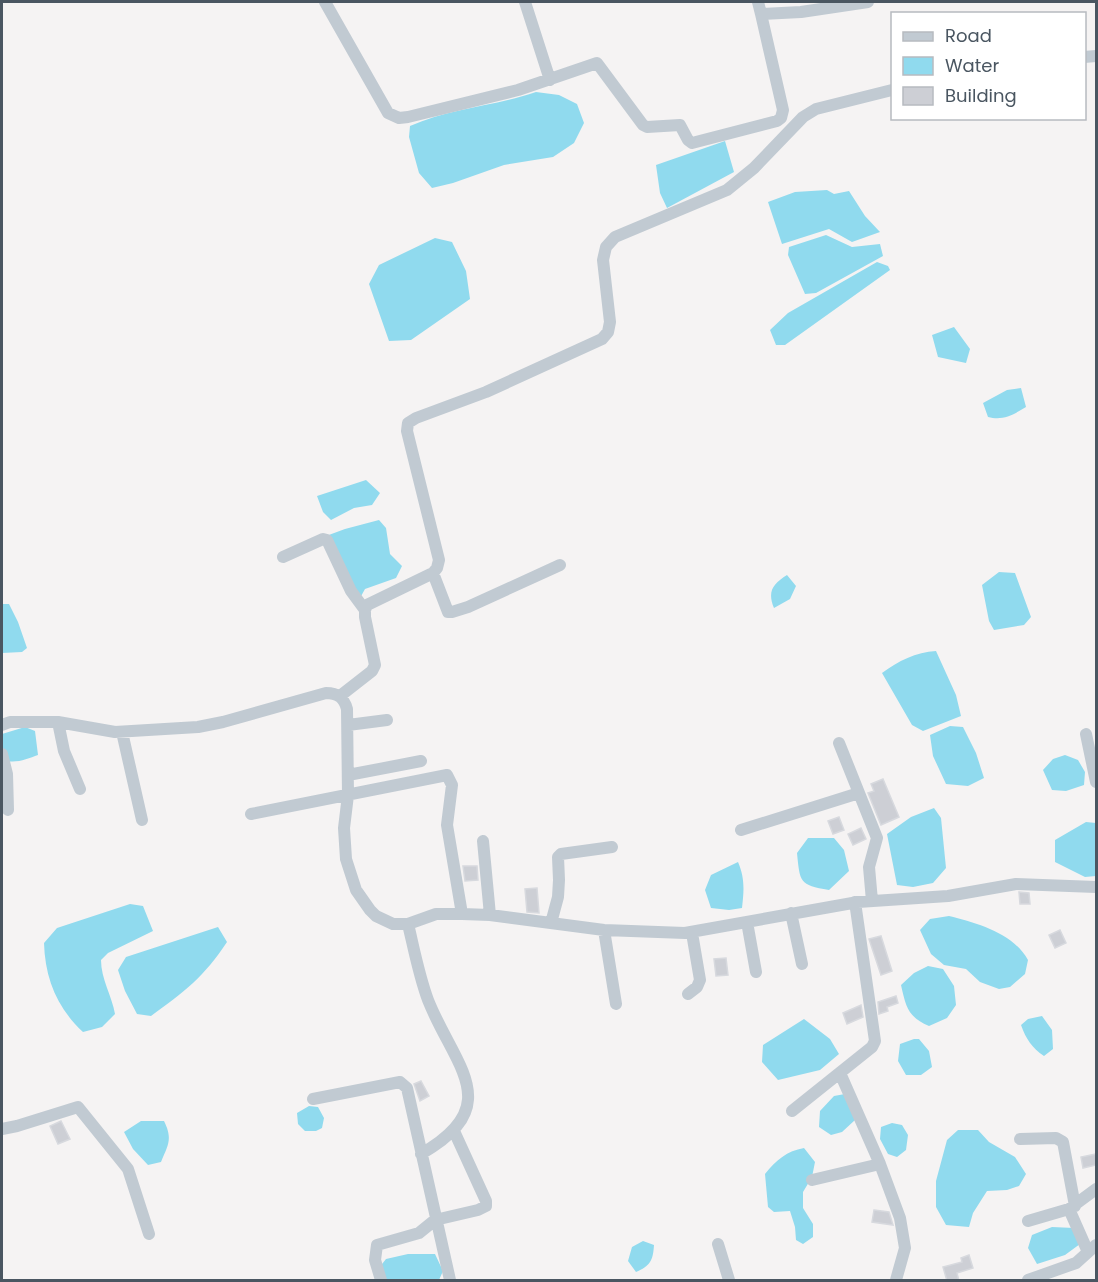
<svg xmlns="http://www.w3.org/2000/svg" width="1098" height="1282" font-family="Poppins,sans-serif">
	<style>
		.water { fill: #90daee }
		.building { fill: #cdcfd5; stroke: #d7d9de; stroke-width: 1.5 }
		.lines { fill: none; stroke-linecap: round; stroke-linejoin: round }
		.minor { stroke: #c1cad2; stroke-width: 12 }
	</style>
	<rect width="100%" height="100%" fill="#f5f3f3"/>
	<!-- water -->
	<path class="water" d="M536 92 559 95 577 104 584 123 574 143 553 157 504 165 453 183 432 188 419 173 409 137 410 126C450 108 495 106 536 92Z
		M725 141 734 172 667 208 660 193 656 165Z
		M827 190 834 194 849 191 865 216 880 232 852 242 829 229 782 244 768 202 795 192Z
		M826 235 852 247 880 244 883 256 816 293 805 294 788 255 789 247Z
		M435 238 452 242 466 271 470 299 411 340 389 341 369 284 379 265Z
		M877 262 888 266 890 270 785 345H776L770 330 788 313Z
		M954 327 970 349 966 363 938 357 932 335Z
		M1021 388 1026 407C1013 415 1003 421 988 417L983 403 1007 390Z
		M366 480 380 493 372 505 354 508 331 520 323 512 317 496Z
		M379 520 386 528 390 554 402 566 396 578 365 589 360 598 326 536 345 529Z
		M999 572 1015 573 1031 617 1024 625 994 630 989 621 982 585Z
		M787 575 796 586 790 599 774 608C767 591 773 584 787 575Z
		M2 604H9L18 622 27 648 22 652 2 653Z
		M936 651 956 695 961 716 923 731 912 725 882 673C898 661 916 652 936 651Z
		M950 726 963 727 976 753 984 778 968 786 946 784 933 756 930 735Z
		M25 727 35 731 38 755C27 759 13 765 2 759V734Z
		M1065 755 1078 760 1085 772 1084 785 1066 791 1052 790 1043 770 1053 759Z
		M934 808 941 818 946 868 933 883 913 887 897 885 887 834 911 817Z
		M1086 822 1096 823V876L1085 877 1055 862V840Z
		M808 838H834L844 850 849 871 829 890C799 885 800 882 797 853Z
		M738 862C745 878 744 891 742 908L729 910 711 908 705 890 711 875Z
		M130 904 143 906 153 931 108 953 101 960C101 979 112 996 115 1014L102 1027 83 1032C57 1008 45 978 44 943L57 928Z
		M949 916C977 923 1013 933 1028 960L1025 974 1010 987 999 989 980 982 966 969 944 965 931 954 920 930 930 919Z
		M218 927 227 942C204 977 184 992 151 1016L137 1014 125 991 118 970 126 957Z
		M928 966 943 969 954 986 956 1005 947 1018 929 1026C908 1017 906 1007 901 985L914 973Z
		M1042 1016 1052 1030 1053 1049 1044 1056C1032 1048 1026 1039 1021 1025L1028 1019Z
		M804 1019 830 1039 839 1054 820 1070 778 1080 762 1062 763 1045Z
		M914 1039H919L929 1051 932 1067 921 1075H906L898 1061 900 1044Z
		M845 1094 855 1120 842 1132 831 1135 819 1127 820 1111 834 1096Z
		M309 1106 318 1107 324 1118 322 1128 316 1131H305L298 1124 297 1113Z
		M141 1121H164C173 1139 168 1145 161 1162L148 1165 133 1149 124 1132Z
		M892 1123 902 1125 908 1135 906 1150 897 1157 888 1154 880 1139 881 1127Z
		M958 1130H978L989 1142 1015 1157 1026 1174 1019 1186 1007 1190 987 1191 973 1213 969 1227 946 1225 936 1207V1181L947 1140Z
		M804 1148 815 1162 812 1177 803 1192V1208L813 1224V1237L803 1244 796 1240 795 1227 790 1211 774 1212 768 1207 765 1174C776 1160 787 1151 804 1148Z
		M1052 1227 1074 1228 1080 1244 1065 1255 1037 1264 1028 1248 1032 1235Z
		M643 1241 654 1245C653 1261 650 1266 636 1272L628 1261 632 1247Z
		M408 1254H435L443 1271 439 1280H378L375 1273 386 1259Z"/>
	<!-- building -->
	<path class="building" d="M883 779 899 817 881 825 868 793 874 791 871 784Z
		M839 817 844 830 833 834 828 821Z
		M861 828 866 839 853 845 848 834Z
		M463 866H477L478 880 465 881Z
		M537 888 539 913 527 912 525 889Z
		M1019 892 1029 893 1030 904H1020Z
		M1060 930 1066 943 1055 948 1049 935Z
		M881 936 892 971 881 975 869 939Z
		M726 958 728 975 716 976 714 959Z
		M896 996 898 1003 887 1007 888 1011 879 1014 878 1002Z
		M861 1005 863 1017 847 1024 843 1013Z
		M421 1081 429 1096 420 1101 414 1084Z
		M61 1121 70 1139 58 1144 50 1126Z
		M1096 1154V1165L1083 1168 1081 1157Z
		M874 1210 889 1212 893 1225 872 1222Z
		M969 1255 973 1268 957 1273 959 1281H947L943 1267 962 1262 961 1258Z"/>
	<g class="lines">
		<!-- minor -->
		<path class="minor" d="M325 2 388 113 399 118 408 117 518 90 597 63 643 125 647 127 680 125 688 140 692 143 777 121 781 118 783 110 761 14 801 12 868 2
			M525 2 550 80
			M758 2 761 14
			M1084 57 1096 56
			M283 557 323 539 327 540 351 591 365 610
			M560 565 468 607 452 612H448L433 573 437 568 439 560 407 431 408 423 416 418 486 392 602 339 608 332 610 322 603 260 606 247 615 237 727 190 754 168 803 117 816 109 892 90
			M340 696 372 671 375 665 365 617V610L367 605 433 573
			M58 722 64 751 80 789
			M2 725 10 722H58L115 732 198 727 223 722 326 693C338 693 344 698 347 709L348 795 344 828 346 859 356 890 370 910 376 916 393 924H408L436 914H462L490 915 604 930 685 933 858 902 948 896 1016 884 1096 887
			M348 725 387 720
			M122 732 142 820
			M1086 734 1096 782
			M839 743 877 838 869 867 872 901
			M2 754 7 774 8 810
			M348 775 421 761
			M251 814 447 775 452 785 447 825 462 914
			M741 830 859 793
			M483 841 490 915
			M791 913 802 964
			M747 922 756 972
			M551 923 558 897 559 880 558 857 561 854 612 847
			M408 924C414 949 419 976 428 1000 454 1066 507 1105 421 1154
			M604 930 616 1004
			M688 994 697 987 700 980 692 933
			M840 1073 880 1164 900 1218 905 1248 896 1280
			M313 1099 400 1082 407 1088 450 1280
			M792 1111 872 1047 875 1041 855 902
			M2 1129 17 1126 78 1107 128 1169 149 1234
			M1020 1139 1056 1138 1063 1142 1075 1206
			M812 1180 880 1164
			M1069 1209 1088 1252
			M1028 1221 1069 1209 1096 1189
			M718 1244 729 1280
			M381 1280 375 1260 377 1245 419 1233 435 1220 478 1210 486 1206V1201L454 1131
			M1028 1280 1076 1263 1096 1245"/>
	</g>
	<!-- border -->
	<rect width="1098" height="1282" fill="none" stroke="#4a5661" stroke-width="6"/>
	<!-- legend -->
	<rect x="891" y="12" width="195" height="108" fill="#ffffff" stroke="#b7bbc0" stroke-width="1.5"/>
	<rect x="903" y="32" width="30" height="9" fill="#c1cad2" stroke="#b7bbc0" stroke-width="1.5"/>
	<text x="945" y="42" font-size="18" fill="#4a5661">Road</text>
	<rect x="903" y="57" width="30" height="18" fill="#90daee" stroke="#b7bbc0" stroke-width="1.5"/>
	<text x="945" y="72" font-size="18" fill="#4a5661">Water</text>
	<rect x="903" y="87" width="30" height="18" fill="#cdcfd5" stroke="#b7bbc0" stroke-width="1.5"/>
	<text x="945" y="102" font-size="18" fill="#4a5661">Building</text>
</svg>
